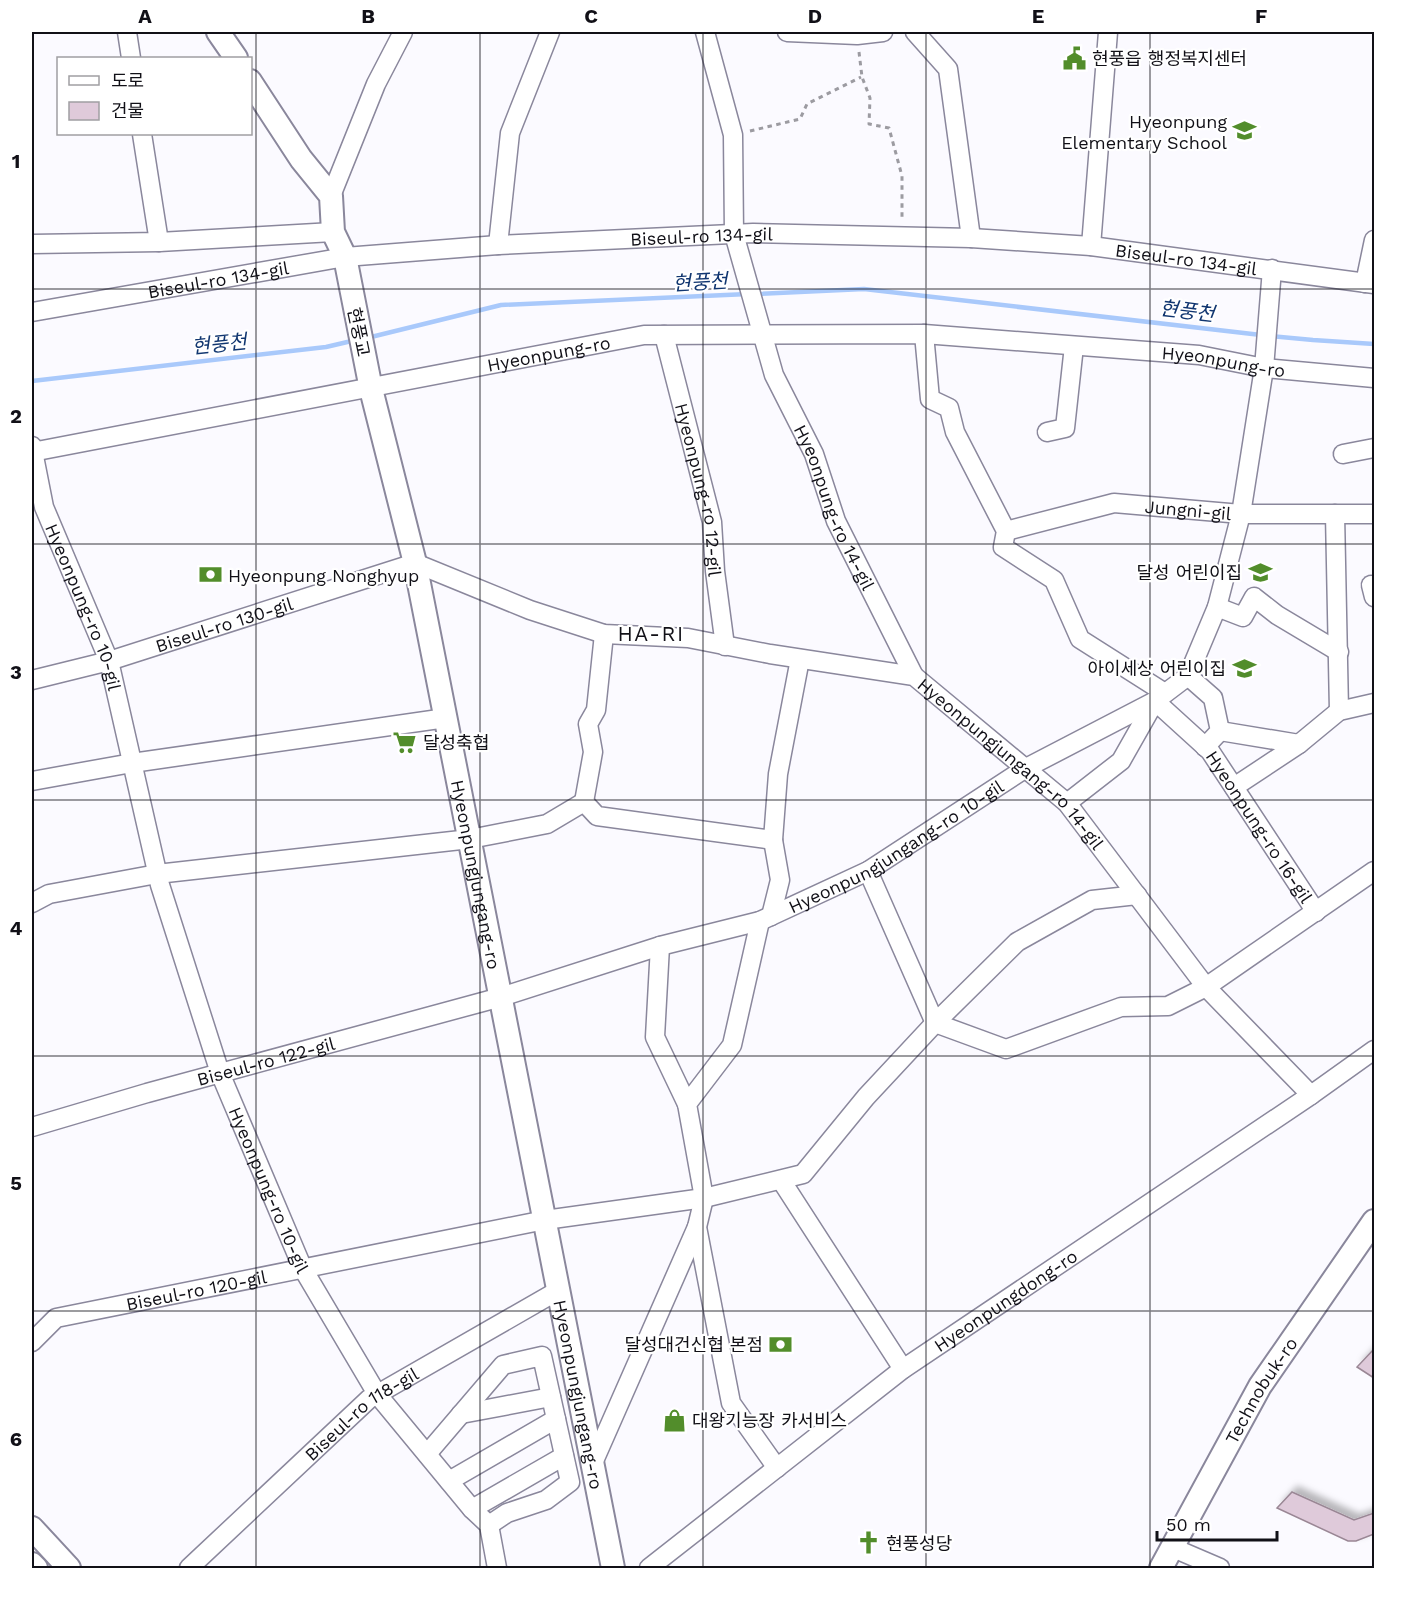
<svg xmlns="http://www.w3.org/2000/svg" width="1406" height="1600" font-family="'Work Sans','Noto Sans KR',sans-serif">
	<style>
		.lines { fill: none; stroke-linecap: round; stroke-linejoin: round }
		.stream { stroke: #a9c9fb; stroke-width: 4.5 }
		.building { fill: #dfcada; stroke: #9a8795; stroke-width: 1.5; filter: url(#shadow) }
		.minor-casing { stroke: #8a879c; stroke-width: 21 }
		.major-casing { stroke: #8a879c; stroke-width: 26 }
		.path { stroke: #9c9ba1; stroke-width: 3; stroke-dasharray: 4.5 4.5; stroke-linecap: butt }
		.minor { stroke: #fff; stroke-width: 18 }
		.major { stroke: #fff; stroke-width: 22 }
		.grid { fill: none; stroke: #111017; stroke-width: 1.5; stroke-opacity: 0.55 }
		.labels { text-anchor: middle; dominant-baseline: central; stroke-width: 4.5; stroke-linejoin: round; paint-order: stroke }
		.poi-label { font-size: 18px; fill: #111017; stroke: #fff; text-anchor: start }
		.street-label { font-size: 18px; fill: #111017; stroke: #fff }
		.water-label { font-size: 20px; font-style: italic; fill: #113670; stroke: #fff }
		.quarter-label { font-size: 21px; letter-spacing: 1.5px; fill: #111017; stroke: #fff }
		.neatline { fill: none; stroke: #111017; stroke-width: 2 }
		.grid-label { font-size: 20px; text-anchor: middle; font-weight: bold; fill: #111017 }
	</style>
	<defs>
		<filter id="shadow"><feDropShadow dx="5.5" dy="-5.5" stdDeviation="3" flood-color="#0004"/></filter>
	</defs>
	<rect width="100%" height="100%" fill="#fbfaff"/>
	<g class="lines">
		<!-- stream -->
		<path class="stream" d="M756 294 864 289 1261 335
			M1270 336 1313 340 1374 344
			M367 338 501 305 748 294
			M32 381 326 347 356 340"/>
	</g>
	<!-- building -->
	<path class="building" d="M1374 1349V1378L1357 1367Z
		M1292 1492 1354 1520 1374 1513V1534L1356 1541H1348L1277 1508Z"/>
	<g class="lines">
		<defs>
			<g id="minor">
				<path d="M127 32 131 58"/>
				<path id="s1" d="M705 32 733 135 734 234 774 375 814 454 836 521 914 676"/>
				<path d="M787 32 857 35 883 32"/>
				<path d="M915 32 948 69 971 238"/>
				<path d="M142 134 159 242"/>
				<path d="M331 196 376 84 403 32"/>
				<path d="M32 244 159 242 333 232"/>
				<path d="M498 245 510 133 550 32"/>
				<path d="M1091 246 1108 32"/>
				<path d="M1365 283 1374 240"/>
				<path id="s2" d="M32 312 345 257 498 245 753 233 971 238 1091 246 1374 284"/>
				<path d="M924 334 930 399 949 408 955 432 1006 531 1003 547 1054 580 1080 639 1165 693"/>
				<path id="s3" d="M664 335 712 522 715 571 725 646"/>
				<path d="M1047 432 1065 428 1074 346"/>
				<path id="s4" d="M32 446 44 507 109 661 160 885 220 1073 303 1269 377 1394 472 1509 489 1525 497 1568"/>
				<path id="s5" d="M32 452 644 335 924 334 1199 355 1264 368 1374 378"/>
				<path d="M1343 454 1374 448"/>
				<path d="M1335 514 1339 711"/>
				<path id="s6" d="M1006 531 1114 503 1241 514H1374"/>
				<path d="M1371 585 1374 597"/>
				<path d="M1217 607 1243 617 1254 597 1277 615 1339 652"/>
				<path d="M1188 676 1213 698 1220 731 1205 747"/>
				<path id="s7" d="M32 680 109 661 415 563 530 610 604 634 688 638 770 654 914 676 1067 803 1206 987 1311 1095"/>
				<path d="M1220 731 1299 744"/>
				<path d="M32 781 132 763 446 718"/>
				<path d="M1234 787 1299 744 1339 711 1374 703"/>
				<path d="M584 802 593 752 588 724 596 710 604 634"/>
				<path id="s8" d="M1067 803 1121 761 1155 701 1210 751 1316 912"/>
				<path d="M868 871 935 1023 1006 1049 1121 1007 1168 1006 1206 987 1374 871"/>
				<path d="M32 903 49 894 157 874 470 839 547 824 584 802 597 816 773 840 778 774 800 659"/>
				<path d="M771 916 780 880 773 840"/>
				<path d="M760 921 732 1045 687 1104 704 1198 697 1227 731 1403 777 1468"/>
				<path d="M660 946 655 1037 687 1104"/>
				<path id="s9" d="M32 1127 147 1093 501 997 660 946 760 921 868 871 1026 768 1155 701 1188 676 1217 607 1241 514 1264 368 1272 269"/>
				<path d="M781 1180 903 1369"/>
				<path id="s10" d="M32 1342 56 1318 545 1220 704 1198 803 1174 866 1097 935 1023 1017 942 1092 900 1137 895"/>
				<path d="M461 1414 551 1397"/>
				<path d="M427 1454 503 1365 542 1356 570 1482 546 1500 507 1513 489 1525"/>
				<path d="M593 1463 697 1227"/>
				<path d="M449 1481 556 1419"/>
				<path d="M472 1509 564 1456"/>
				<path d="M1171 1547 1220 1568"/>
				<path id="s11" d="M189 1568 369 1399 559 1290"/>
				<path id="s12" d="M649 1568 903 1369 1311 1095 1374 1050"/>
			</g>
			<g id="major">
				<path d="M218 32 236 58"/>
				<path id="s13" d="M250 81 301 159 331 196 333 232 345 257 371 389 415 563 613 1568"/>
				<path d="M32 1528 69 1568"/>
				<path d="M32 1564 36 1568"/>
				<path id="s14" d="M1161 1568 1260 1386 1374 1221"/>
			</g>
		</defs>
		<!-- minor casing -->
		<use href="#minor" class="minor-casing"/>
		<!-- major casing -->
		<use href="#major" class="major-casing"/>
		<!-- path -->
		<path class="path" d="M859 52 862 77 870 98 869 124 889 128 902 176V221
			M750 131 800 119 807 104 861 77"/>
		<!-- minor -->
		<use href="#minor" class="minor"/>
		<!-- major -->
		<use href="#major" class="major"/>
	</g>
	<!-- grid -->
	<path class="grid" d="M256 32V1568M480 32V1568M703 32V1568M926 32V1568M1150 32V1568M32 289H1374M32 544H1374M32 800H1374M32 1056H1374M32 1311H1374"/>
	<!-- icons -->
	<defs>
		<symbol id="civic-bare" viewBox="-9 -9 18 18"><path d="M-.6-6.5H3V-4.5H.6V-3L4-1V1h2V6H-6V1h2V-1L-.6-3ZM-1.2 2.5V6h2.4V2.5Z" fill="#528d2b" stroke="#fff" stroke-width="2.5" paint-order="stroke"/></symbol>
		<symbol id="school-bare" viewBox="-9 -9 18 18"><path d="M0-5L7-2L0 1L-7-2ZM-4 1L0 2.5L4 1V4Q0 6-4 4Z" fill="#528d2b" stroke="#fff" stroke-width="2.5" paint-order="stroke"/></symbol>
		<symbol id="bank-bare" viewBox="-9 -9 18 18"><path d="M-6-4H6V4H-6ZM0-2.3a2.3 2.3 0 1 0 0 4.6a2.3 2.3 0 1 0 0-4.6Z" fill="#528d2b" stroke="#fff" stroke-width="2.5" paint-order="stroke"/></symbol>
		<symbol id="supermarket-bare" viewBox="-9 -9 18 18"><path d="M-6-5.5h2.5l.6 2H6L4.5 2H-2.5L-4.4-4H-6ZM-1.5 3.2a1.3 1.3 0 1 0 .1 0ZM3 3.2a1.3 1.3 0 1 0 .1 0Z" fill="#528d2b" stroke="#fff" stroke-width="2.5" paint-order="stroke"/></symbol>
		<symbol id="shop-bare" viewBox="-9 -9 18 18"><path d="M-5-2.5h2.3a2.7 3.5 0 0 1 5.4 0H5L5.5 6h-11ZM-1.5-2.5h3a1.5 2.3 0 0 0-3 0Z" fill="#528d2b" stroke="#fff" stroke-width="2.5" paint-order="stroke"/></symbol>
		<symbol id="church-bare" viewBox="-9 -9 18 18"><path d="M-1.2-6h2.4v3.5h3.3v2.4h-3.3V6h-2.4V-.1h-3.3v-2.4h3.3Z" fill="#528d2b" stroke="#fff" stroke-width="2.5" paint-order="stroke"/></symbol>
	</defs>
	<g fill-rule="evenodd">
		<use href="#civic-bare" x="1058" y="42" width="33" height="33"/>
		<use href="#school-bare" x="1228" y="114" width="33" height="33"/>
		<use href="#school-bare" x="1244" y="556" width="33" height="33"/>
		<use href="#bank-bare" x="194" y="558" width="33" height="33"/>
		<use href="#school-bare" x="1228" y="652" width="33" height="33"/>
		<use href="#supermarket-bare" x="388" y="726" width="33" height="33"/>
		<use href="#bank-bare" x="764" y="1328" width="33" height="33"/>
		<use href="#shop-bare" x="658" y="1404" width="33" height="33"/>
		<use href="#church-bare" x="852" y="1526" width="33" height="33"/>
	</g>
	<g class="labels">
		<!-- poi labels -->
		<g class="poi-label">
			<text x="1092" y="58">현풍읍 행정복지센터</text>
			<text x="1227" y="121" text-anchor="end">Hyeonpung<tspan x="1227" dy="21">Elementary School</tspan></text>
			<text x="1242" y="572" text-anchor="end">달성 어린이집</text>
			<text x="228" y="575">Hyeonpung Nonghyup</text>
			<text x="1226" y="668" text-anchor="end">아이세상 어린이집</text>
			<text x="423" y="742">달성축협</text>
			<text x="763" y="1344" text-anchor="end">달성대건신협 본점</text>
			<text x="692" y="1420">대왕기능장 카서비스</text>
			<text x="886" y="1543">현풍성당</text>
		</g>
		<!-- street labels -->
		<g class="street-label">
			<text stroke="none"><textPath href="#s2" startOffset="675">Biseul-ro 134-gil</textPath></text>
			<text stroke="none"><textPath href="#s2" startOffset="1161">Biseul-ro 134-gil</textPath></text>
			<text stroke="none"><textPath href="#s2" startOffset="189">Biseul-ro 134-gil</textPath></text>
			<text transform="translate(359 332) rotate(78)">현풍교</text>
			<text stroke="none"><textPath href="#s5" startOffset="526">Hyeonpung-ro</textPath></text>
			<text stroke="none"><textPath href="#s5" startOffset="1204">Hyeonpung-ro</textPath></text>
			<text stroke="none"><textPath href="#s3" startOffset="159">Hyeonpung-ro 12-gil</textPath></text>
			<text stroke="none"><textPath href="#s1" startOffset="498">Hyeonpung-ro 14-gil</textPath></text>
			<text stroke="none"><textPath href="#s6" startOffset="186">Jungni-gil</textPath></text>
			<text stroke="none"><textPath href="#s4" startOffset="170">Hyeonpung-ro 10-gil</textPath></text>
			<text stroke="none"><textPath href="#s7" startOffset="200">Biseul-ro 130-gil</textPath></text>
			<text stroke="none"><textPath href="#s7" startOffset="1047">Hyeonpungjungang-ro 14-gil</textPath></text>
			<text stroke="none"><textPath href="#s8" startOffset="302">Hyeonpung-ro 16-gil</textPath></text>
			<text stroke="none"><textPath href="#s9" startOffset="912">Hyeonpungjungang-ro 10-gil</textPath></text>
			<text stroke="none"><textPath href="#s13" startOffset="836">Hyeonpungjungang-ro</textPath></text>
			<text stroke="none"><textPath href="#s9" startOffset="243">Biseul-ro 122-gil</textPath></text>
			<text stroke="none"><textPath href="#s4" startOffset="783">Hyeonpung-ro 10-gil</textPath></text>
			<text stroke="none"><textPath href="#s10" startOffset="177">Biseul-ro 120-gil</textPath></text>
			<text stroke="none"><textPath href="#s12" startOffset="446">Hyeonpungdong-ro</textPath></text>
			<text stroke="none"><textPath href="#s14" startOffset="204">Technobuk-ro</textPath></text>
			<text stroke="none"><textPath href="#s13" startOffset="1366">Hyeonpungjungang-ro</textPath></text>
			<text stroke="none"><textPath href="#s11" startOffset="232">Biseul-ro 118-gil</textPath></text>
		</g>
		<!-- water labels -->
		<g class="water-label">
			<text transform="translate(700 282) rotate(-3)">현풍천</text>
			<text transform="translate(1187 311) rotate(7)">현풍천</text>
			<text transform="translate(219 344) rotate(-6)">현풍천</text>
		</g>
		<!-- quarter labels -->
		<g class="quarter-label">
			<text x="651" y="633">HA-RI</text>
		</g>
	</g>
	<!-- border -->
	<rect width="1406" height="1600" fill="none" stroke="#ffffff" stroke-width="66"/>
	<!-- legend -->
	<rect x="57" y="57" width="195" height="78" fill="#ffffff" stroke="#a09fa2" stroke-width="1.5"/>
	<rect x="69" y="76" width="30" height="9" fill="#ffffff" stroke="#a09fa2" stroke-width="1.5"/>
	<text x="111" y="87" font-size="18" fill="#111017">도로</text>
	<rect x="69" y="102" width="30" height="18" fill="#dfcada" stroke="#a09fa2" stroke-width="1.5"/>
	<text x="111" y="117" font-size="18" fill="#111017">건물</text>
	<!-- scale -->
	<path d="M1157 1531v9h120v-9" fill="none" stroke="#111017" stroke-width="3"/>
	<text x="1166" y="1531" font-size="18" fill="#111017" stroke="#ffffff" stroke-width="4.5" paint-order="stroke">50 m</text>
	<rect x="33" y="33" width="1340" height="1534" class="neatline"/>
	<g class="grid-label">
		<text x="145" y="23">A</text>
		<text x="368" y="23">B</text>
		<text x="591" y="23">C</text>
		<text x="815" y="23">D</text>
		<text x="1038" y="23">E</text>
		<text x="1261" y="23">F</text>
		<text x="16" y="168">1</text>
		<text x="16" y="423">2</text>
		<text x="16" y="679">3</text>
		<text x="16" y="935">4</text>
		<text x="16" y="1190">5</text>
		<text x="16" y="1446">6</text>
	</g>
</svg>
